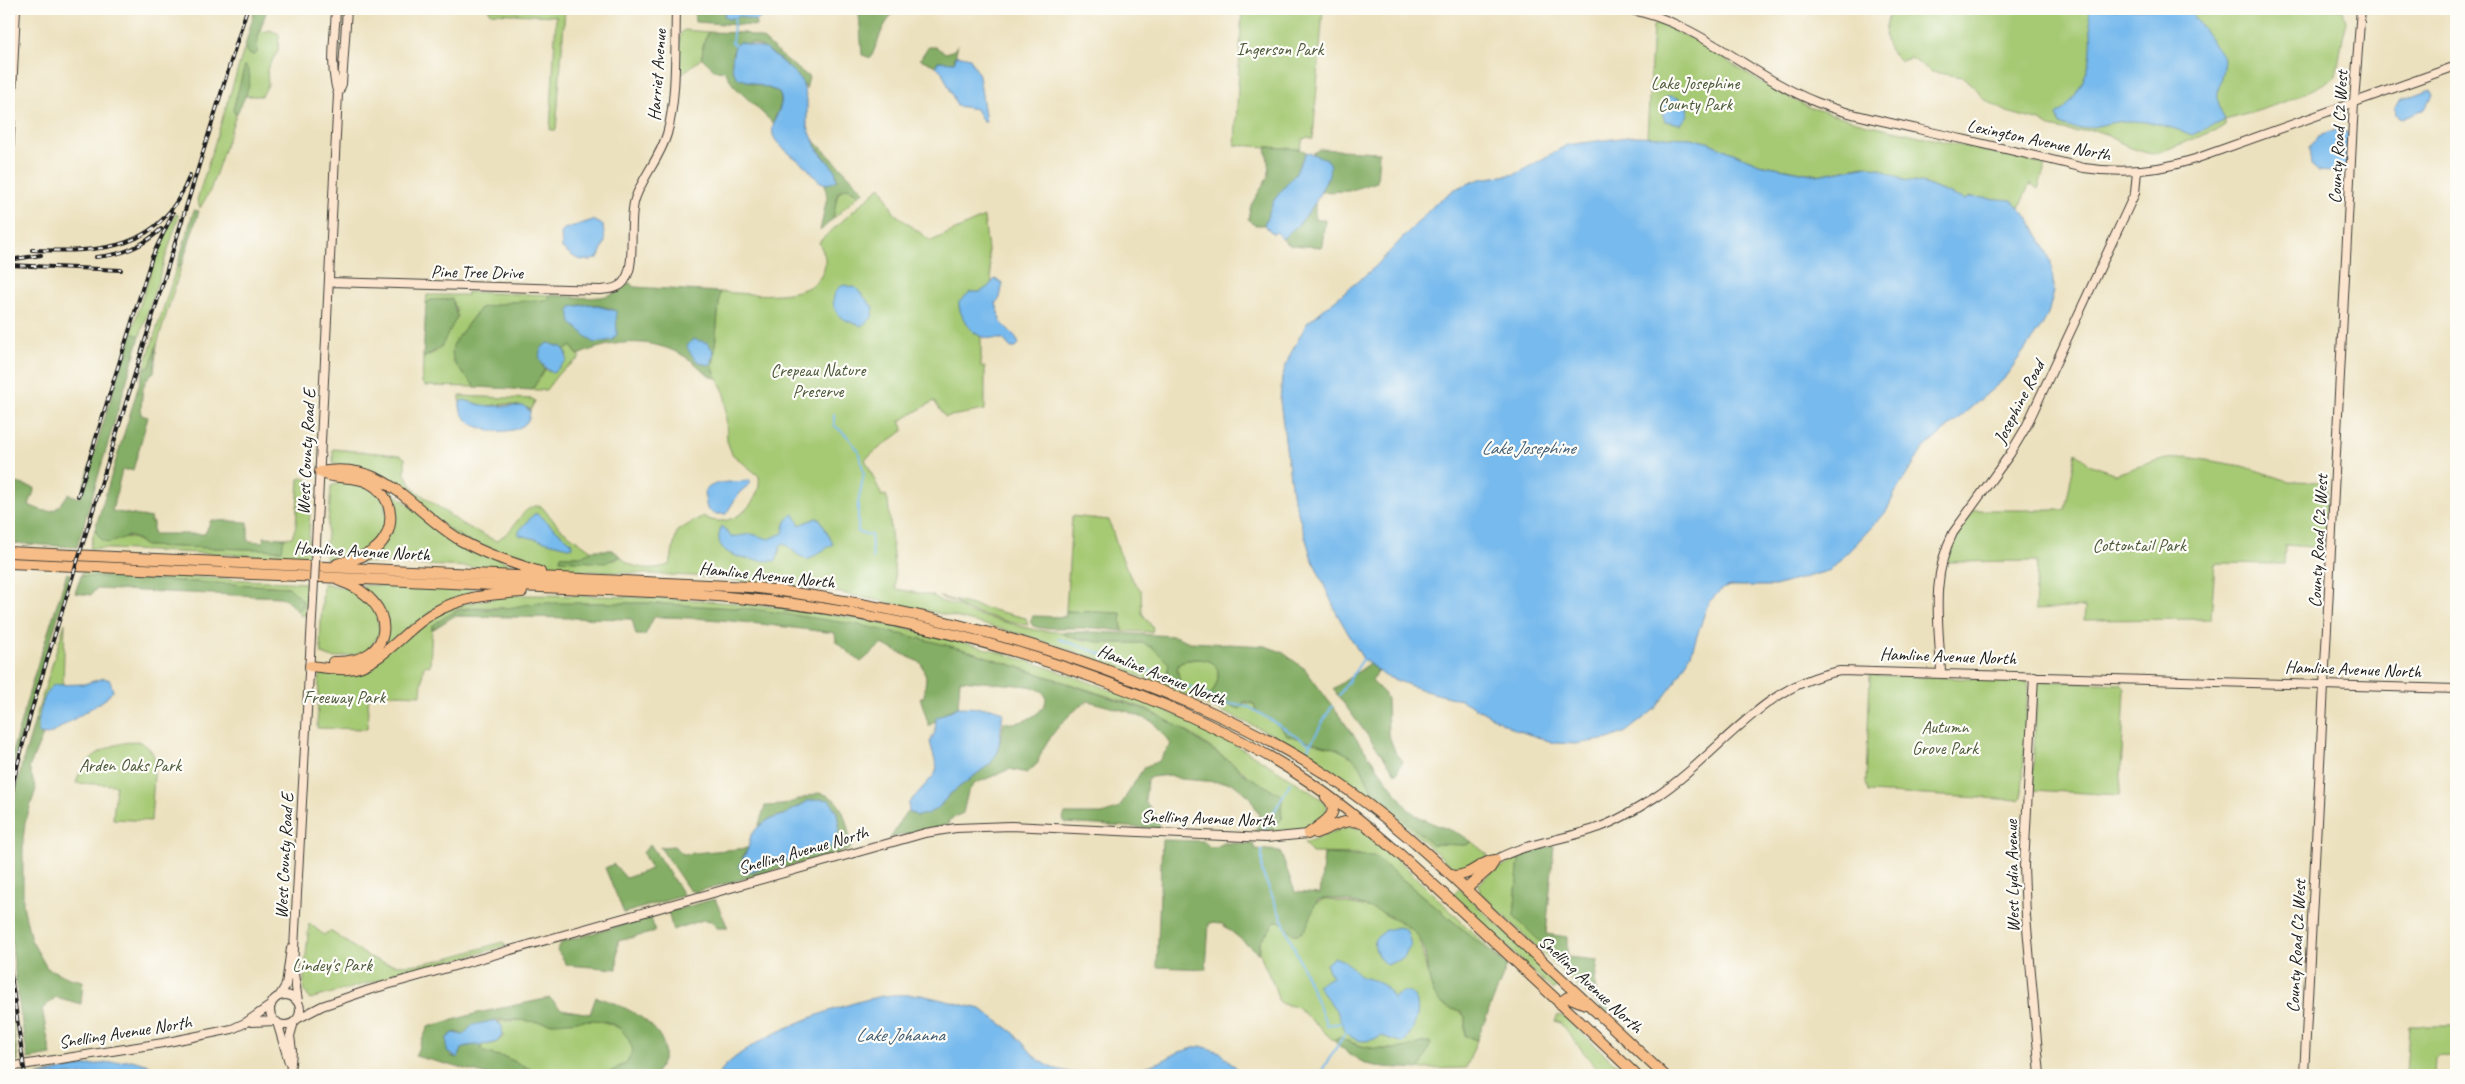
<svg xmlns="http://www.w3.org/2000/svg" width="2465" height="1084" font-family="Caveat,sans-serif">
	<style>
		.green { fill: #a6c973; stroke: #617248 }
		.forest { fill: #84ad65; stroke: #506440; fill-rule: evenodd }
		.water { fill: #77baed; stroke: #4a6b84 }
		.lines { fill: none; stroke-linecap: round; stroke-linejoin: round }
		.stream { stroke: #77baed; stroke-width: 2 }
		.secondary-casing { stroke: #3b3a34; stroke-width: 10 }
		.highway-casing { stroke: #3b3a34; stroke-width: 12 }
		.secondary { stroke: #fce5cf; stroke-width: 8 }
		.highway { stroke: #f7bd88; stroke-width: 10 }
		.rail-casing { stroke: #1c1c1c; stroke-width: 4 }
		.rail { stroke: #fdfcf7; stroke-width: 2; stroke-dasharray: 5.5; stroke-linecap: butt }
		.secondary-bridge-casing { stroke: #3b3a34; stroke-width: 10; stroke-linecap: butt }
		.secondary-bridge { stroke: #fce5cf; stroke-width: 8 }
		.labels { text-anchor: middle; dominant-baseline: central; stroke-width: 4.5; stroke-linejoin: round; paint-order: stroke }
		.park-label { font-size: 18px; fill: #4c593a; stroke: #fdfcf7 }
		.street-label { font-size: 18px; fill: #1c1c1c; stroke: #fdfcf7 }
		.water-label { font-size: 19px; font-style: italic; fill: #405b70; stroke: #fdfcf7 }
	</style>
	<rect width="100%" height="100%" fill="#fdfcf7"/>
	<filter id="ink" filterUnits="userSpaceOnUse"><feTurbulence type="fractalNoise" baseFrequency=".02" numOctaves="2"/><feDisplacementMap in="SourceGraphic" scale="10" xChannelSelector="R" yChannelSelector="G"/><feConvolveMatrix kernelMatrix="1 2 1 2 8 2 1 2 1" color-interpolation-filters="sRGB"/></filter>
	<filter id="wash" filterUnits="userSpaceOnUse"><feTurbulence type="fractalNoise" baseFrequency=".0096" numOctaves="4" result="noise"/><feDisplacementMap in="SourceGraphic" scale="20" xChannelSelector="R" yChannelSelector="G"/><feGaussianBlur stdDeviation="1.12" result="paint"/><feColorMatrix in="noise" values="0 0 0 0 0 0 0 0 0 0 0 0 0 0 0 0 0 1.4 0 .05"/><feComposite in="paint" operator="in"/></filter>
	<g filter="url(#wash)">
		<rect width="100%" height="100%" fill="#ece1be"/>
		<!-- green -->
		<path class="green" d="M488 9H565L556 130H550L556 16 491 13Z
			M1242 9H1323L1313 139 1308 137 1303 139 1300 149 1235 145Z
			M1891 9H2343L2346 22 2336 76C2302 98 2264 110 2225 120V125L2219 129 2168 149 2153 154 2147 153 2131 148 2105 134 2094 130 2074 132 2050 127 2040 121 2007 112 1982 98 1976 89 1963 77 1932 72 1911 58 1901 61C1881 46 1883 31 1891 9Z
			M1658 23 1697 41 1749 75 1805 106 1867 124 2046 165 2038 189 2030 183 2019 208 2009 201 1970 197 1965 200 1925 184 1903 180 1881 169 1864 166 1818 175 1759 164 1707 142 1691 138 1665 139 1647 136 1653 26Z
			M261 29 264 32 270 30 279 34 278 51 267 69 268 85 262 96H245C249 85 253 74 245 66L233 110 236 115 210 191 200 208 197 200 245 46 246 48 257 40Z
			M684 30 708 32 703 44 702 58 678 77 680 34Z
			M881 186 894 213 931 241 984 217 992 283C981 297 969 289 959 307L969 327 981 337V367H985V410L945 417 934 401 900 421 904 430 865 459 882 496 886 495 888 500 896 589 934 596 940 601 959 606 967 612 1035 630 1059 632 1071 637 1103 643H1143L1153 648 1169 664 1168 674 1179 683 1177 668 1180 662C1191 659 1207 657 1216 664 1221 679 1216 686 1209 698L1254 704 1257 712 1279 726 1287 735 1337 749 1352 757 1361 767 1373 793 1432 844 1466 845 1472 842 1488 855C1481 864 1469 870 1458 872L1396 817 1353 785 1276 736 1168 687 1073 651 1020 634 947 615 831 591 692 576 563 570 530 565 459 537 387 480 333 464V449L400 455 405 458V474L415 490 462 524 492 539 497 541C500 537 504 536 507 533 518 523 524 504 541 506L561 529 592 551 581 556H561L560 560H616L621 556C629 570 657 571 670 564L677 531 703 516C728 533 763 504 759 476L732 454 727 441 725 394 713 369 720 292C748 293 824 306 825 261 826 256 821 248 819 242Z
			M847 188 860 194 833 219C834 206 833 193 847 188Z
			M176 214 179 216 177 222 140 336 131 333 157 252Z
			M177 266 181 267 150 367 144 368Z
			M467 292 550 295 549 300 512 302 480 308 455 341 453 362 476 387 425 386 422 383 423 358 437 351 457 317 456 307 431 300 426 304 427 295H467Z
			M571 346 580 358 559 373 546 390H532L545 369 549 372 567 355 565 350Z
			M460 396 533 399 535 401 530 411 529 408 507 404 485 406 467 401 460 403Z
			M2076 452 2089 464 2116 474 2158 460 2187 457 2243 466 2289 481 2328 482 2325 548 2285 545 2284 564 2215 563 2211 619 2084 620 2085 607 2035 610 2037 561 1944 562 1948 548 1973 510H2065Z
			M302 478H306L311 487 308 558 90 548 95 529 102 541C120 538 131 533 145 546L281 550 284 538 292 537 296 526 299 479Z
			M341 482 363 483 383 499 388 523 375 547 341 560 325 559C326 534 330 510 331 486Z
			M382 483 415 510 514 567 513 569 357 562 391 533Z
			M1072 516 1109 520 1118 549 1131 578 1141 590 1142 613 1153 628 1152 632 1122 631 1121 613 1066 611Z
			M82 572 307 583 306 615 301 616 298 612 303 607 302 600 289 587 81 576Z
			M323 583 355 590 375 607 380 633 366 653 333 658 322 654 320 642Z
			M361 585 497 590 462 599 370 660 386 626Z
			M511 595C607 595 704 598 800 610 904 623 1007 651 1105 688 1137 700 1170 711 1200 726 1242 747 1282 772 1321 799L1326 806 1327 816C1306 832 1281 835 1255 834L1256 830H1270L1282 819 1281 803 1236 766 1194 736 1147 709 969 651 914 637 754 609 646 603H583L504 608 476 607 458 609 432 626 430 666 426 665 423 669 421 695 369 693 367 729 317 728 319 681 321 674 353 672 422 623 454 606Z
			M939 597 1026 618 1028 625 1009 622 967 610 955 602Z
			M65 623 63 685H54L42 707 39 722 35 720Z
			M1870 675 2028 681 2022 797 2019 800 1868 792 1866 782Z
			M2041 681 2121 684 2125 689 2120 795 2032 790 2037 686Z
			M138 741C148 746 153 750 155 761L151 821 113 819 116 785 76 783C84 754 111 743 138 741Z
			M1349 826 1362 829 1389 851 1507 966 1401 878 1358 854 1312 853 1304 843Z
			M1519 857 1514 916 1571 973 1588 996 1480 893 1479 884 1489 874Z
			M1459 888 1559 984 1553 990 1451 896Z
			M1324 899 1373 908 1410 928 1418 936 1428 976 1465 1017V1035L1477 1040 1466 1068 1420 1069 1430 1042C1422 1041 1416 1046 1408 1047 1383 1052 1361 1048 1339 1037L1333 1040 1297 1007 1282 1004 1278 1000C1273 969 1241 948 1276 921H1281L1293 934 1315 904Z
			M309 923 324 935 330 931C345 940 360 953 376 960 411 975 468 951 503 942L506 946 310 999 303 989Z
			M1558 1015 1565 1017 1627 1075H1602L1560 1023 1555 1021Z
			M591 1019C613 1024 626 1026 633 1051L626 1063 605 1075H543L507 1058 483 1052 480 1044C489 1045 498 1044 503 1036L500 1023 496 1021Z
			M2409 1026H2456V1057L2441 1056 2435 1059 2434 1075H2406Z"/>
		<!-- forest -->
		<path class="forest" d="M255 9H267L258 37 257 53 254 55 247 53 245 46Z
			M694 9H726L724 16H740L756 21V26L695 22Z
			M856 9H895L883 28 871 58 862 55 859 13Z
			M708 32 745 33 763 39 786 60 809 77 806 89C800 75 764 42 749 43 744 44 738 48 734 50L732 54 748 82 777 91C787 101 776 112 773 123L733 85 725 71 715 70 702 58 703 44Z
			M958 44 954 62 938 61 936 66 920 59 928 47H935L946 53 954 50Z
			M245 65C257 80 243 100 236 115L233 110Z
			M812 138 864 191 860 194 847 188 838 192 833 219 820 231 827 198 825 184 837 180C834 163 818 153 812 138Z
			M1266 147 1300 149 1306 152 1295 174 1274 200 1264 225H1254L1248 219 1251 205 1268 177 1269 170Z
			M1320 149 1379 152 1377 182 1349 191 1320 192 1321 187 1326 182 1317 156 1313 153Z
			M1315 203V220H1325L1322 247 1290 245 1282 239 1300 223Z
			M194 210 199 211 181 267 177 266Z
			M629 282 634 287 720 292 713 369 717 378C708 378 700 367 692 361 657 337 616 338 578 355L571 346 565 350 560 347 542 365 545 369 532 390 476 387C464 374 445 361 455 341L480 308 511 302 548 300 550 295C575 296 612 305 629 282ZM590 304 613 309 617 334C613 340 610 340 604 342 582 346 579 322 574 306Z
			M452 299 457 317 441 347 423 358 426 304 431 300Z
			M131 333 140 336 77 547 9 543V481L35 488 29 505C50 515 55 514 68 494L80 498Z
			M157 344 154 372C140 381 142 400 141 415L148 417 133 470H122L112 511 151 518 150 522H153V534H205L211 520 248 522V541L263 542 264 537 284 538 282 550 145 546 137 539 128 536C111 542 105 550 95 529L144 368 150 367Z
			M593 550H612L621 556 605 563 560 560 561 556H581Z
			M67 573 71 574 15 758 9 798V763L33 679Z
			M81 576 289 587 302 600 303 607 298 612 285 599 280 597 96 589 91 595 75 593Z
			M537 603H646L754 609 860 625 914 637 969 651 1147 710 1176 725 1236 766 1241 772 1283 796 1281 809 1282 819 1270 830H1256L1259 814 1249 796 1232 783 1180 779 1170 775 1151 777 1147 780 1145 801 1158 818 1160 829 1065 823 1063 818 1065 814H1102L1119 808 1144 767 1159 761 1171 744 1153 722 1129 712 1088 701C1070 711 1041 743 1038 763L1027 773 1010 769 974 784 968 792 963 813 949 820 948 825 890 838C899 828 898 818 909 811L917 816 938 808 950 794 990 764 1000 742 1004 722C1026 730 1071 695 1028 686L960 680 958 707 946 712 929 726 920 697H924L926 677 921 663 882 644 861 662 836 642 835 633C775 626 715 617 654 617L645 635H636L632 619 454 616 432 630V626C466 600 469 612 506 608 516 607 527 604 537 603Z
			M1066 611 1121 613 1122 631 1096 628H1040L1033 626 1030 621 1033 616 1065 617Z
			M1059 632H1097L1174 636 1190 642 1265 646 1282 652 1305 669 1408 809C1429 827 1452 826 1472 842L1466 845 1432 844 1373 793 1361 767 1352 757 1337 749 1287 735 1279 726 1257 712 1254 704 1245 701 1240 709 1208 698C1231 668 1212 652 1180 662L1177 668 1180 683 1166 677 1169 664 1153 648 1143 643H1103L1071 637Z
			M1369 664 1378 671 1372 681 1384 693 1387 699 1388 733 1396 754 1403 761 1396 774 1333 689Z
			M35 720 39 722 38 731 43 735 29 768 36 789 25 823 23 840V905L31 940 47 968 69 978 83 981 81 1004 56 997 42 1009 51 1055 28 1059C12 970 2 881 16 790 20 767 29 743 35 720Z
			M818 793C845 796 846 824 852 846L849 850 695 892 689 890 660 847 674 846 683 854 748 848 742 858 748 873 833 845C838 832 842 823 837 809L808 801 786 814 768 820 758 827 765 806 783 805Z
			M1162 840 1203 841 1210 847H1216L1224 843 1253 844 1255 849 1280 851 1295 892 1320 894 1324 854 1374 856 1507 966 1477 1040 1465 1036V1017L1461 1011C1419 1007 1434 959 1417 935 1404 917 1339 893 1318 900 1310 910 1310 937 1293 934L1281 922 1276 921 1259 943V954L1222 924 1209 923 1206 969 1157 967Z
			M650 844 683 894 682 896 624 913 605 868 614 864 626 878 651 869 643 853Z
			M1554 846 1546 934 1567 937V957L1598 960C1595 988 1589 988 1611 1010L1608 1014 1589 996 1571 973 1514 916 1519 857 1537 849Z
			M715 899 728 928H716L712 921 703 920 673 930 668 912Z
			M651 917 655 932 618 941 617 969 567 965 557 950 562 942Z
			M9 995 18 1061 9 1062Z
			M596 997C627 1005 689 1036 654 1075H605L626 1063 633 1051C620 1006 581 1024 548 1023 532 1022 505 1017 490 1021 481 1024 472 1031 463 1035L456 1032 447 1038 451 1056 458 1058 463 1047 480 1044 483 1052 507 1058 543 1075H488L415 1056 428 1027 478 1013 550 998 561 1009 590 1014Z
			M1339 1037C1361 1049 1383 1052 1408 1047 1416 1046 1422 1041 1431 1043L1420 1069C1408 1068 1374 1068 1365 1063 1355 1059 1340 1047 1333 1040Z"/>
		<!-- water -->
		<path class="water" d="M726 9H763L761 18 756 21 740 16 728 19 724 16Z
			M2088 9H2189L2224 58C2223 85 2210 92 2225 120L2192 135C2172 127 2147 120 2125 121 2103 122 2081 135 2060 124L2057 115C2075 102 2091 71 2091 48 2092 35 2090 22 2088 9Z
			M740 42 766 49 795 73 802 82 807 99V125L817 149 835 170 837 180C832 183 828 185 823 183 815 180 812 172 806 167 798 159 776 146 773 135 769 120 790 103 777 91L738 78C728 68 733 57 735 45Z
			M957 55 970 58 979 75 986 122H983L976 109 957 106 942 72 936 66 938 61 954 62Z
			M2431 89 2433 95 2425 109 2401 118 2396 115 2395 107 2399 101Z
			M1671 96C1683 99 1688 102 1688 115L1681 124 1665 121C1661 113 1661 105 1666 97Z
			M2336 130H2343L2350 135C2350 162 2350 175 2318 171L2311 165 2309 148 2319 136Z
			M1635 136 1691 138 1707 142 1759 164 1817 175 1868 166 1881 169 1903 180 1925 184 1965 200 1970 197 2012 200 2030 220 2045 248 2051 262 2054 291 2048 314 2042 326 2003 380 1923 449 1895 493 1886 512 1831 570 1775 586H1731L1722 589 1708 603 1691 654 1674 684 1655 709 1626 732 1608 739 1576 744 1555 743 1516 730 1461 700 1425 691 1385 676 1363 659 1337 614 1311 556 1292 493 1280 401 1282 377 1289 357 1307 323 1375 267 1436 203 1455 189 1480 179 1516 174 1567 145Z
			M1306 152 1327 159 1330 166 1329 175 1315 203 1300 223 1282 239 1276 232 1273 234 1264 225 1274 200 1295 174Z
			M593 220 603 225 605 242 598 258C582 264 574 258 562 248L561 234 564 229Z
			M995 279 1003 283 1000 298 996 303 1001 322 1015 336 1019 344 1015 348H1011L1003 339C997 339 989 339 983 337 971 334 958 314 959 302L970 292H980L988 287Z
			M844 285 856 288 874 308 872 318 861 326C855 323 848 322 842 318 830 310 830 290 844 285Z
			M590 304 616 311 617 334 613 340 594 343 571 323 569 310 571 307Z
			M693 339 708 343 714 352 711 365C699 365 690 356 687 346Z
			M548 343 561 347 565 350 567 360 553 373C540 367 533 351 548 343Z
			M464 400 485 406H524L530 411 529 419C516 442 456 431 460 402Z
			M750 480 751 483 739 493 726 514H714L707 509 704 493C712 478 736 484 750 480Z
			M534 514H537L571 542 573 548 519 535V531Z
			M794 514 800 525 816 518 820 519 833 544 808 560 798 555 784 543 781 545 776 561C756 561 706 559 722 526L731 537 752 534 769 539 783 533C784 525 786 518 794 514Z
			M104 678 110 680 113 691 104 700 52 733 47 735 39 734C36 722 43 691 54 685L84 684Z
			M958 707 991 708 1003 712 998 752 990 764 950 794 938 808 927 814 917 816 909 811 908 804 935 774 937 768 930 742 935 732 936 718Z
			M821 799 829 800C842 815 843 836 827 850L744 873 739 867 748 848 751 835 758 827 768 820 786 814 808 801Z
			M1398 927 1406 929 1411 944 1404 958 1387 965C1378 960 1373 948 1375 939L1386 930Z
			M1334 957 1345 961 1361 977 1377 981 1386 987 1393 998 1403 992H1410C1425 1004 1415 1030 1403 1043L1382 1036C1369 1042 1355 1045 1345 1030 1341 1024 1340 1015 1335 1009 1329 1000 1323 994 1317 985L1332 977 1326 964Z
			M921 995 981 1009 1014 1033 1036 1058 1052 1068 1083 1075H718C740 1040 842 1003 883 996 895 994 909 995 921 995Z
			M491 1021H496L502 1026C505 1051 480 1042 463 1047L458 1058 447 1052V1038L453 1033 463 1035 473 1025Z
			M1201 1046 1220 1052 1244 1075H1092L1132 1071 1160 1062 1179 1052Z
			M132 1060 155 1067 160 1075H38L82 1066Z"/>
		<g class="lines">
			<!-- stream -->
			<path class="stream" d="M735 45 732 43 735 16
				M834 415V425L848 437 858 450 864 473 858 503V532L871 535 873 559
				M1059 639 1170 678 1224 703 1249 707 1310 744
				M1339 695 1364 658
				M1308 748 1332 706
				M1264 830 1290 783
				M1262 850V872L1327 1025 1341 1023
				M1319 1075 1346 1032"/>
		</g>
	</g>
	<g filter="url(#ink)">
		<g class="lines">
			<defs>
				<path id="secondary" d="M1627 9C1698 21 1750 76 1816 102 1848 115 1884 121 1918 129 1974 142 2029 154 2084 168 2123 174 2158 171 2195 159L2456 66
					M338 94 342 84 347 9
					M9 155 16 9
					M330 282 600 290C610 289 621 289 626 278 636 262 628 221 635 199 643 176 660 158 667 134 677 99 675 47 676 9
					M316 544 338 94C329 67 335 36 336 9
					M1941 672C1939 624 1930 578 1953 533L2010 454 2026 427 2135 193 2137 171
					M2034 676 2024 866 2026 916 2040 1075
					M1495 860C1527 842 1565 840 1600 827 1619 820 1637 809 1654 798 1719 756 1760 685 1840 671L2456 689
					M270 1010a15 15 0 1 1 30 0a15 15 0 1 1-30 0Z
					M280 995 286 985 291 948
					M298 1001 293 967 313 600
					M297 1019 322 1006 369 990 925 833 956 828 1011 826 1266 838 1308 834
					M252 1022 275 1021
					M277 1022 289 1062
					M9 1067 163 1043 232 1029 245 1023 271 1005
					M290 1075 292 1051 290 1036 294 1022
					M2304 1075 2354 102 2361 9"/>
				<path id="highway" d="M320 472C389 460 410 511 462 541 487 555 513 563 540 572
					M320 472C337 481 353 474 369 483 395 496 398 532 374 550 363 558 350 560 337 564
					M9 552 750 587C882 603 1009 632 1133 680 1210 709 1284 743 1351 792 1403 829 1450 874 1496 918 1552 970 1608 1023 1664 1075
					M9 563 673 593C827 601 976 632 1119 687 1185 712 1250 741 1308 781 1370 824 1423 875 1478 926 1531 976 1584 1025 1636 1075
					M333 662C399 664 399 600 340 581
					M310 666C322 667 335 670 348 669 379 668 406 628 433 613 460 597 491 594 522 592
					M1316 833C1331 828 1346 817 1361 823
					M1308 834C1320 824 1345 814 1326 797
					M1452 876C1473 876 1477 863 1495 860
					M1466 889 1490 868 1495 860
					M1559 1003 1568 997 1585 1004"/>
			</defs>
			<!-- secondary casing -->
			<use href="#secondary" class="secondary-casing"/>
			<!-- highway casing -->
			<use href="#highway" class="highway-casing"/>
			<!-- secondary -->
			<use href="#secondary" class="secondary"/>
			<!-- highway -->
			<use href="#highway" class="highway"/>
			<defs>
				<path id="rail" d="M32 250C103 252 160 252 190 175
					M96 257C122 255 142 247 161 229
					M9 260 41 255
					M9 265 121 270
					M78 496 152 257 173 213
					M9 818 14 779 31 712 247 9
					M9 961 25 1075"/>
			</defs>
			<!-- rail casing -->
			<use href="#rail" class="rail-casing"/>
			<!-- rail -->
			<use href="#rail" class="rail"/>
			<defs>
				<path id="secondary-bridge" d="M313 600 316 544"/>
			</defs>
			<!-- secondary-bridge casing -->
			<use href="#secondary-bridge" class="secondary-bridge-casing"/>
			<!-- secondary-bridge -->
			<use href="#secondary-bridge" class="secondary-bridge"/>
		</g>
	</g>
	<g class="labels">
		<!-- park labels -->
		<g class="park-label">
			<text x="1280" y="49">Ingerson Park</text>
			<text x="1695" y="83">Lake Josephine<tspan x="1695" dy="21">County Park</tspan></text>
			<text x="818" y="370">Crepeau Nature<tspan x="818" dy="21">Preserve</tspan></text>
			<text x="2139" y="545">Cottontail Park</text>
			<text x="344" y="697">Freeway Park</text>
			<text x="1945" y="727">Autumn<tspan x="1945" dy="21">Grove Park</tspan></text>
			<text x="130" y="765">Arden Oaks Park</text>
			<text x="332" y="965">Lindey's Park</text>
		</g>
		<!-- street labels -->
		<g class="street-label">
			<text transform="translate(657 75) rotate(-86)">Harriet Avenue</text>
			<text transform="translate(2338 137) rotate(-87)">County Road C2 West</text>
			<text transform="translate(2039 140) rotate(12)">Lexington Avenue North</text>
			<text transform="translate(477 272) rotate(1)">Pine Tree Drive</text>
			<text transform="translate(2019 402) rotate(-63)">Josephine Road</text>
			<text transform="translate(306 452) rotate(-87)">West County Road E</text>
			<text transform="translate(2318 541) rotate(-87)">County Road C2 West</text>
			<text transform="translate(362 551) rotate(3)">Hamline Avenue North</text>
			<text transform="translate(767 575) rotate(6)">Hamline Avenue North</text>
			<text transform="translate(1948 656) rotate(2)">Hamline Avenue North</text>
			<text transform="translate(2353 669) rotate(2)">Hamline Avenue North</text>
			<text transform="translate(1162 675) rotate(22)">Hamline Avenue North</text>
			<text transform="translate(1208 818) rotate(2)">Snelling Avenue North</text>
			<text transform="translate(803 850) rotate(-16)">Snelling Avenue North</text>
			<text transform="translate(284 856) rotate(-87)">West County Road E</text>
			<text transform="translate(2012 876) rotate(-91)">West Lydia Avenue</text>
			<text transform="translate(2296 946) rotate(-87)">County Road C2 West</text>
			<text transform="translate(1591 984) rotate(43)">Snelling Avenue North</text>
			<text transform="translate(125 1032) rotate(-9)">Snelling Avenue North</text>
		</g>
		<!-- water labels -->
		<g class="water-label">
			<text x="1528" y="448">Lake Josephine</text>
			<text x="900" y="1035">Lake Johanna</text>
		</g>
	</g>
	<!-- margin -->
	<rect width="2465" height="1084" fill="none" stroke="#fdfcf7" stroke-width="30"/>
</svg>
